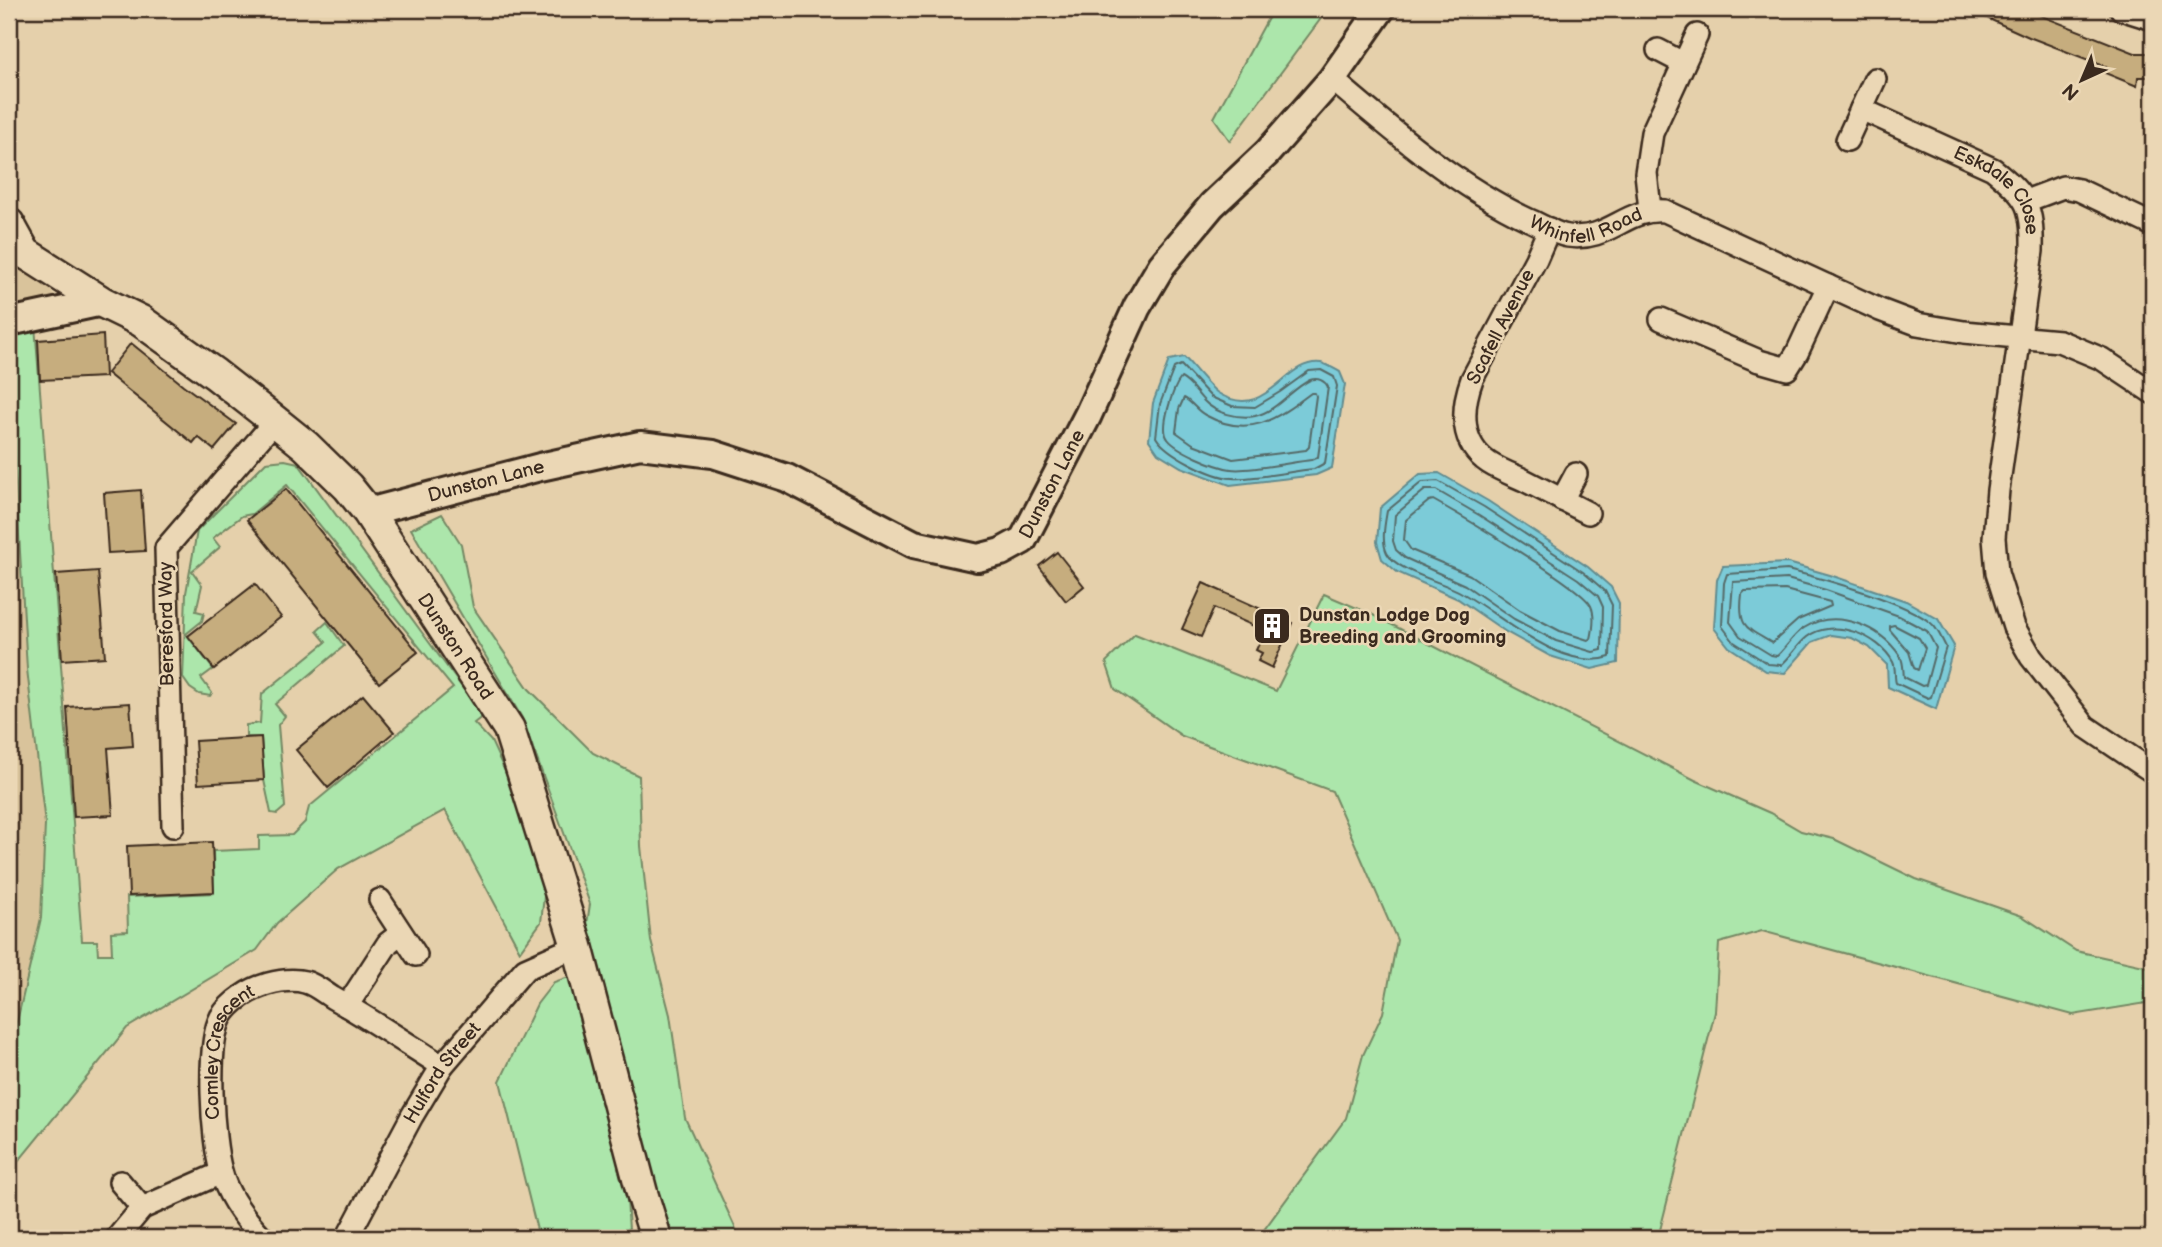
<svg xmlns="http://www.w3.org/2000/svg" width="2162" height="1247" font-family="'Balsamiq Sans',sans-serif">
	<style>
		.built { fill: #d9c39b }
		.green { fill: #ace6ab; stroke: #748864; stroke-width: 2 }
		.water { fill: #7ccbd8; stroke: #628b8e; stroke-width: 2 }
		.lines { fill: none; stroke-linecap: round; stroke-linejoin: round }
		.shore { stroke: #556a68; stroke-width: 2 }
		.building { fill: #c6ad7e; stroke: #3b2a1e; stroke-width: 2 }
		.minor-casing { stroke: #3b2a1e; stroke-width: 26 }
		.tertiary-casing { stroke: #3b2a1e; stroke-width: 32 }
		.secondary-casing { stroke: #3b2a1e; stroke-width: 35 }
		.minor { stroke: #ebd7b5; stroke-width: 21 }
		.tertiary { stroke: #ebd7b5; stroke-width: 26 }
		.secondary { stroke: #ebd7b5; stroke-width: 30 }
		.labels { text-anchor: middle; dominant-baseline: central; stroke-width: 5; stroke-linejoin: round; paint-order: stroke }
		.street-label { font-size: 19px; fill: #3b2a1e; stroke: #ebd7b5 }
		.poi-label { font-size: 19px; font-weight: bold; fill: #3b2a1e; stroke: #ebd7b5; text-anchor: start }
	</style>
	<rect width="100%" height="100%" fill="#e5d0ab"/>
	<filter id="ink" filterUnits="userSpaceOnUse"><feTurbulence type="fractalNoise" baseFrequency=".0143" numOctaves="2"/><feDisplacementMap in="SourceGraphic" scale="14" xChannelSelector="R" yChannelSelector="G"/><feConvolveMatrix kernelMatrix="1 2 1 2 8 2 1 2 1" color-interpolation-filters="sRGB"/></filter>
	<g filter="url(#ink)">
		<!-- built -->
		<path class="built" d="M9 113 14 221 57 302 9 329Z
			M9 359 45 824 41 918 9 1056Z"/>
		<!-- green -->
		<path class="green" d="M1273 9H1328L1230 141 1214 118Z
			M35 325 82 941H97L98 954H112L111 932 128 931 127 897 214 893 213 851 259 849V836L292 835 305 822 309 807 453 688 287 485 252 514 242 516 213 538 220 547 192 571 202 585 196 611 204 613 202 621 186 634 213 669 201 678 212 693 210 696 199 694 190 688 183 678 186 593 197 531 266 462 285 460 298 463 483 716 474 723 491 741 521 806 545 888 541 922 520 951 445 810 338 869 277 923 257 950 127 1028 9 1173V1056L41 918 45 824 27 669 9 368V330Z
			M442 514 461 544 473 607 529 689 593 753 639 776 641 846 651 941 670 1015 685 1118 740 1238H668L642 1171 605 988 587 924 590 904 522 718 411 529Z
			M1324 594 1371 614 1695 780 1770 813 1801 831 1834 839 1916 879 2022 916 2076 951 2153 968V1002L2073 1015 1762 931 1719 943 1715 1012 1658 1238H1258L1346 1118 1363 1055 1383 1013 1397 940 1332 791 1182 736 1115 689 1106 662 1135 634 1276 691Z
			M327 622 344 646 275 704 285 716 278 725 285 807 277 814 271 813 264 780 261 737H246V725L260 723 262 694 326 642 317 631Z
			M569 977 583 996 624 1150 629 1230 632 1238H539L500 1081 537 1004 554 982Z"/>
		<!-- water -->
		<path class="water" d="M1184 357C1194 367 1208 386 1218 393 1267 423 1284 358 1321 363 1327 364 1334 369 1340 372L1345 384 1332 468 1316 475 1230 485 1181 467 1158 453 1149 440 1153 403 1169 360Z
			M1439 473 1488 501 1588 567 1611 587 1619 603 1618 663 1592 669 1550 656 1506 632 1458 599 1397 572 1382 559 1377 542 1380 508 1420 474Z
			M1788 563 1830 575 1906 601 1938 619 1954 646 1936 709 1888 687 1887 665 1869 647 1852 638 1831 635 1812 642 1785 673 1766 671 1729 647 1714 628 1717 580 1723 566Z"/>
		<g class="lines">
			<!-- shore -->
			<path class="shore" d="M1181 365 1211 397 1232 406 1255 407 1280 392 1309 371 1321 370 1334 377 1337 386 1325 463 1314 469C1291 471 1253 480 1232 478 1212 477 1166 454 1156 437L1160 404 1174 368Z
				M1181 378C1191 383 1196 393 1204 401 1215 413 1239 419 1255 416 1277 411 1291 389 1310 380 1318 377 1325 381 1328 387L1318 457 1311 460C1293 462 1247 472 1231 469 1216 467 1177 451 1168 439 1159 428 1173 388 1181 378Z
				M1311 393H1315L1316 396 1309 447 1306 450 1233 459 1193 444 1176 432 1179 409 1184 398C1192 402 1197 411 1205 415 1249 439 1275 420 1311 393Z
				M1438 481 1484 507 1583 572 1605 591 1612 605 1610 657C1563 673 1501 615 1462 593 1444 582 1397 572 1387 553 1381 541 1385 523 1387 511L1422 482Z
				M1425 490H1436L1479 515 1578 579 1598 596 1603 607 1602 650 1593 652 1556 641 1514 619 1465 585 1405 558 1396 550 1393 541 1395 515Z
				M1433 500C1458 514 1583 587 1591 606 1595 615 1593 630 1591 639L1588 640 1560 631 1520 610 1470 575 1411 550 1404 540 1406 520 1429 501Z
				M1787 570C1821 578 1907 602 1932 624 1938 629 1942 640 1946 647L1931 697 1928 698 1896 683C1894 677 1896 668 1893 662 1879 635 1832 617 1807 637 1797 645 1790 658 1781 665L1768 664 1734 642 1722 626 1724 583 1727 574Z
				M1787 579 1826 590 1899 616 1927 631 1936 648 1926 685 1922 686 1904 677C1903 671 1904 662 1900 656 1880 626 1836 608 1804 628 1793 635 1786 648 1777 656L1771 655 1740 636 1730 622 1733 582Z
				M1785 590 1830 602 1831 606 1798 620 1772 643C1745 627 1738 627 1742 594L1745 591Z
				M1894 625 1919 638 1925 648 1918 670 1914 668 1909 652 1890 630V626Z"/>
		</g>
		<!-- building -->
		<path class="building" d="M1967 9H2024L2135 53H2153V77H2138L2137 86 2105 73 2107 67 2029 37Z
			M103 335 105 377 40 380 38 340Z
			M131 343 183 385 236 424 214 450 198 437 193 443 107 373Z
			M286 489 418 652 379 683 247 520Z
			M141 490 145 551 108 553 104 493Z
			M1057 552 1084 586 1066 601 1039 566Z
			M98 571 105 657 62 660 56 574Z
			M1203 583 1292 623 1272 668 1258 661 1262 653 1256 650 1265 631 1214 608 1201 637 1182 629Z
			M255 584 281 617 214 669 188 636Z
			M363 695 394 732 328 788 296 750Z
			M130 703 133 746 108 748 113 815 74 817 67 707Z
			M261 737 264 780 198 784 195 741Z
			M212 842 214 892 129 896 127 846Z"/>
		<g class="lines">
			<defs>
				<g id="minor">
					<path d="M2121 9 2153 19"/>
					<path d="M1658 50 1683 63"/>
					<path id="s1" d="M1332 79C1393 131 1455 185 1529 220 1541 225 1555 234 1568 236 1609 242 1626 207 1665 211L1880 310 1917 324 1964 332 2059 341 2102 359 2153 393"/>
					<path id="s2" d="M1861 109 1993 169C2028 197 2033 207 2032 251L1998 490 1994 538 1997 573 2014 627 2031 657 2085 726 2153 772"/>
					<path d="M1847 140 1875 79"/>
					<path d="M2026 201 2063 187 2079 190 2153 225"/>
					<path d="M1650 209 1646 173 1652 133 1697 35"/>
					<path d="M1549 229 1536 259 1472 379C1461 409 1460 444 1489 463 1500 470 1513 475 1524 480 1545 491 1567 502 1588 513"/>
					<path d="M1661 319 1759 361 1787 369 1797 353 1828 286"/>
					<path d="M1562 500 1576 474"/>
					<path d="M173 826 166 548 275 421"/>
					<path d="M380 900 416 955"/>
					<path d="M347 1006 388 943 401 933"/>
					<path d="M120 1182 142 1208"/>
					<path d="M117 1238 142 1208 221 1173"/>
					<path id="s3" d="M263 1238C246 1220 227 1196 221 1171 212 1140 206 1045 221 1017 231 1001 250 989 268 984 279 981 294 979 305 982 314 984 325 993 333 998 370 1019 406 1043 442 1066"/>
					<path id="s4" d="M347 1238 412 1116 442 1066 525 969 577 946"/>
				</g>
				<g id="tertiary">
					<path d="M9 322 102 302"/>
					<path id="s5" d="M368 512 540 467 640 445 713 454 787 478 914 544 978 558 1001 552 1023 540 1088 415 1137 307 1162 265 1212 205 1267 153 1332 79 1381 9"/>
				</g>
				<g id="secondary">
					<path id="s6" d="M9 224 25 253 102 302 141 321 215 374 275 421 306 446 348 487 368 512 509 729 577 946 642 1193 656 1238"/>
				</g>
			</defs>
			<!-- minor casing -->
			<use href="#minor" class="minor-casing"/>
			<!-- tertiary casing -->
			<use href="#tertiary" class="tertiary-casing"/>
			<!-- secondary casing -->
			<use href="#secondary" class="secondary-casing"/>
			<!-- minor -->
			<use href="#minor" class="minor"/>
			<!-- tertiary -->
			<use href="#tertiary" class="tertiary"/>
			<!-- secondary -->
			<use href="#secondary" class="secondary"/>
		</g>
	</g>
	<!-- icons -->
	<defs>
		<symbol id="building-square" viewBox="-11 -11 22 22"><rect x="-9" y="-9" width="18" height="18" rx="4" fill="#3b2a1e" stroke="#ebd7b5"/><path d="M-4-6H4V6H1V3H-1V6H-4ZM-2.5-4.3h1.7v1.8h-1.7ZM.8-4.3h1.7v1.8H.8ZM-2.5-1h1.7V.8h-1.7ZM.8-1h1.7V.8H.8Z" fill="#fff"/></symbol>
	</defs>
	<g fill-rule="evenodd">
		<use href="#building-square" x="1250" y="604" width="44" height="44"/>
	</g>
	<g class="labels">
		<!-- street labels -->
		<g class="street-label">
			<text stroke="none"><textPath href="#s2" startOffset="164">Eskdale Close</textPath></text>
			<text stroke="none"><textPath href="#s1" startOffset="304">Whinfell Road</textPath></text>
			<text transform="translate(1501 327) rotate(-63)">Scafell Avenue</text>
			<text stroke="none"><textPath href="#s5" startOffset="122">Dunston Lane</textPath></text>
			<text stroke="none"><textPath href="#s5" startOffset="752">Dunston Lane</textPath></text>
			<text transform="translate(167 624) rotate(-91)">Beresford Way</text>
			<text stroke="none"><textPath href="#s6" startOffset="626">Dunston Road</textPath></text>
			<text stroke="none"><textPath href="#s3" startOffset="205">Comley Crescent</textPath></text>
			<text stroke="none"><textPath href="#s4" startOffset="191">Hulford Street</textPath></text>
		</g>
		<!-- poi labels -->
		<g class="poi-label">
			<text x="1299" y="615">Dunstan Lodge Dog<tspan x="1299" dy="22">Breeding and Grooming</tspan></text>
		</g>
	</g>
	<!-- margin -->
	<rect width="2162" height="1247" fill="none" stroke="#ebd7b5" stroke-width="35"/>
	<rect x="18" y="18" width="2127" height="1212" fill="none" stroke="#3b2a1e" stroke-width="2.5" filter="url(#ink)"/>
	<!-- north arrow -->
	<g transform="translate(2082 80) rotate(224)" stroke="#ebd7b5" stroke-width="5" paint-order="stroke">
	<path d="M0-5L12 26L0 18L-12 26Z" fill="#3b2a1e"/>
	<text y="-10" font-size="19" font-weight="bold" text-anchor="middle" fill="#3b2a1e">N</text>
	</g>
</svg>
